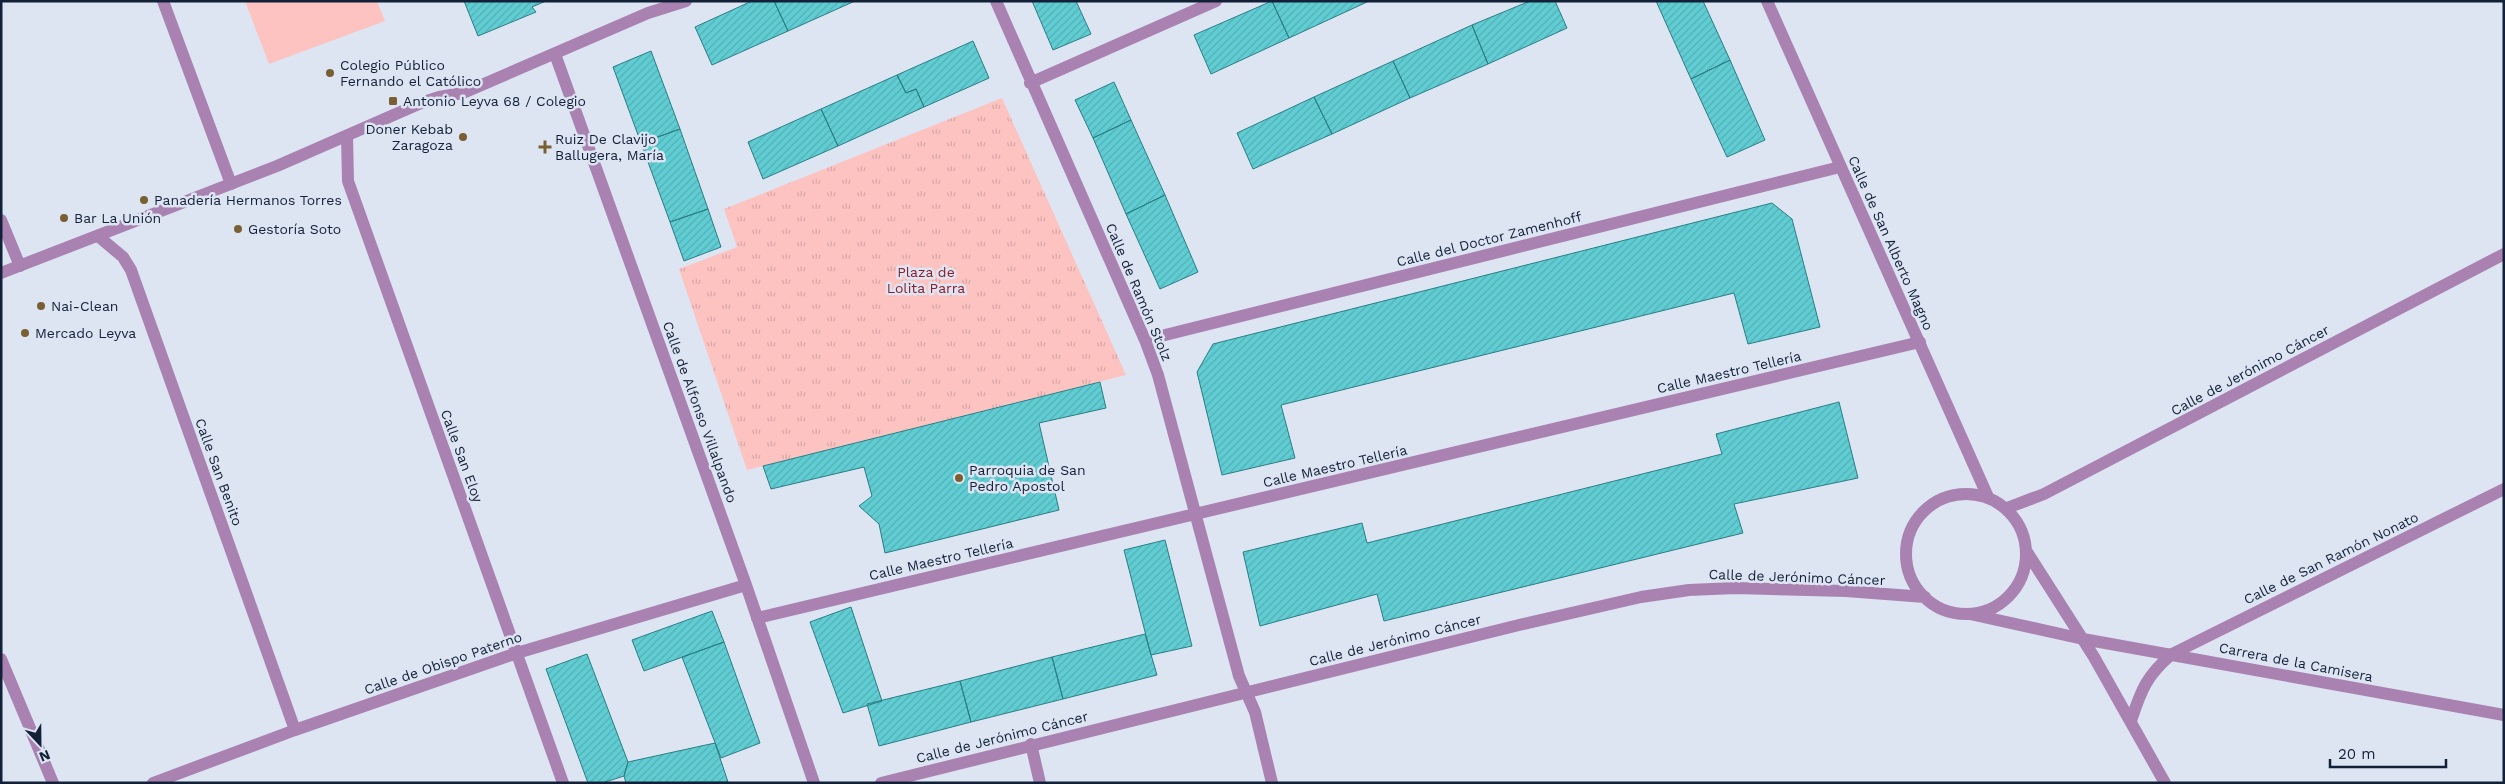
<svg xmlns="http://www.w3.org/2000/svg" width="2505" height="784" font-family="'Work Sans',sans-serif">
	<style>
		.park { fill: url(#park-tufts) }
		.pitch { fill: #fdc3c1 }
		.building { fill: url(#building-hatch); stroke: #297e83 }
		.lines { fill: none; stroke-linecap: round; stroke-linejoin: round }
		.minor { stroke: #a982b1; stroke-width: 12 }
		.tertiary { stroke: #a982b1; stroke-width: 12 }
		.poi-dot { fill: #795f31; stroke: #dde5f3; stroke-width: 2 }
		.labels { text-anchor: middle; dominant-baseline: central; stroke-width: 5; stroke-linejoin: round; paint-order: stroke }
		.poi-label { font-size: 14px; fill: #122038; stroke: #dde5f3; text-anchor: start }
		.street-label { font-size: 14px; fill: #122038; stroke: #dde5f3 }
		.park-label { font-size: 14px; fill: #8f1c2a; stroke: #dde5f3 }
	</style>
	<defs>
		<pattern id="park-tufts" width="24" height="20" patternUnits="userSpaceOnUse" patternTransform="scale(1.25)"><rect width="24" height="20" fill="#fdc3c1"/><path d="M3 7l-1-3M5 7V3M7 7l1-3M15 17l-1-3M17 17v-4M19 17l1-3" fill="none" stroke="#d8a7a7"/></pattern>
		<pattern id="building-hatch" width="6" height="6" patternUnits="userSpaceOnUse" patternTransform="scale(1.25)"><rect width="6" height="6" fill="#60cdd3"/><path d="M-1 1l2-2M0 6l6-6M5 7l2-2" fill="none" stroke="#52b0b6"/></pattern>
	</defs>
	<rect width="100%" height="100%" fill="#dde5f3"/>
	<!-- park -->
	<path class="park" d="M1002 98 1126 375 747 470 679 269 737 247 724 209Z"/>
	<!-- pitch -->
	<path class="pitch" d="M245 1H377L385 21 269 64Z"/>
	<!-- building -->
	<path class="building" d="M464 1H546L532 7 536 12 478 36Z
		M752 1H774L788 31 712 65 695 27Z
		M774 1H855L788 31Z
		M1032 1H1076L1091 34 1053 50Z
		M1272 1H1367V2L1289 38Z
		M1272 1 1289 38 1211 74 1194 35Z
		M1530 1H1555L1567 28 1488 64 1472 25Z
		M1656 1H1703L1730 60 1691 79Z
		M1472 25 1488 64 1410 98 1393 61Z
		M973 41 989 78 924 107 916 89 906 93 897 75Z
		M651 51 680 129 641 143 613 67Z
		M1730 60 1765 140 1727 157 1691 79Z
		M1393 61 1410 98 1332 134 1314 97Z
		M897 75 906 93 916 89 924 107 838 146 821 109Z
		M1114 82 1131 120 1093 138 1075 100Z
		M1314 97 1332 134 1253 169 1237 133Z
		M821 109 838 146 763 179 748 142Z
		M1131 120 1165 195 1126 214 1093 138Z
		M680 129 708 209 670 222 641 143Z
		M1165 195 1198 272 1160 289 1126 214Z
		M1772 203 1792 219 1820 327 1748 344 1734 293 1281 405 1295 458 1222 475 1197 372 1213 344Z
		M708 209 721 247 684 261 670 222Z
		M1100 382 1106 408 1039 423 1059 510 885 553 879 524 859 506 872 496 864 467 771 489 763 466Z
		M1839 402 1858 478 1734 504 1743 533 1384 621 1377 594 1260 626 1243 552 1362 523 1367 543 1722 454 1716 434Z
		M1165 540 1192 646 1151 655 1124 550Z
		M851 607 882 701 843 713 810 622Z
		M712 611 724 642 644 671 632 640Z
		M1145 634 1157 675 1063 699 1052 657Z
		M724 642 760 743 721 758 682 657Z
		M587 654 628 762 624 776 602 783H588L546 669Z
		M1052 657 1063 699 971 722 960 681Z
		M960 681 971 722 879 746 867 704Z
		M715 743 728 782 626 783 624 776 628 762Z"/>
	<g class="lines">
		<!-- minor -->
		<path class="minor" d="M163 1 231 184
			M996 1 1145 340 1158 375 1239 676 1255 712 1272 783
			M555 54 746 585 814 783
			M1030 83 1216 1
			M347 136 348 181 563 783
			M1 220 20 266
			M98 236 123 257 131 270 295 730
			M1145 340 1840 167
			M2007 508 2044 494 2504 254
			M757 618 1920 342
			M2172 654 2504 489
			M1 659 53 783
			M1031 744 1040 783
			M153 783 295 730 517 653 746 585"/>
		<!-- tertiary -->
		<path class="tertiary" d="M1767 1 1988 497
			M1 273 277 166 421 103 439 97 463 93 648 13 686 1
			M1906 554a60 60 0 1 1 120 0a60 60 0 1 1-120 0Z
			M2027 552 2094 657 2165 783
			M1970 614 2083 639 2504 715
			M2131 721C2141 690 2147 675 2172 654
			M881 783 1519 625 1641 597 1689 590 1736 588 1846 591 1925 597"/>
	</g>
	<!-- markers -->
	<g class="poi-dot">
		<circle cx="330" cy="73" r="5"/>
		<rect x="388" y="96" width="10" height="10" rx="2.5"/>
		<circle cx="463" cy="137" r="5"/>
		<path d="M542.5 139.5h5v5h5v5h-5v5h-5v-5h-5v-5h5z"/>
		<circle cx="144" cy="200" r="5"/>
		<circle cx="64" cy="218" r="5"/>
		<circle cx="238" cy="229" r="5"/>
		<circle cx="41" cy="306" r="5"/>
		<circle cx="25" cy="333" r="5"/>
		<circle cx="959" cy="478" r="5"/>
	</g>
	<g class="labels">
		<!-- poi labels -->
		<g class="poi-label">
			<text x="340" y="65">Colegio Público<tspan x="340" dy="16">Fernando el Católico</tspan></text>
			<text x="403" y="101">Antonio Leyva 68 / Colegio</text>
			<text x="453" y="129" text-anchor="end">Doner Kebab<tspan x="453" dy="16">Zaragoza</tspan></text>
			<text x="555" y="139">Ruiz De Clavijo<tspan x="555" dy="16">Ballugera, María</tspan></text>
			<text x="154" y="200">Panadería Hermanos Torres</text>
			<text x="74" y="218">Bar La Unión</text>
			<text x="248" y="229">Gestoría Soto</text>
			<text x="51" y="306">Nai-Clean</text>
			<text x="35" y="333">Mercado Leyva</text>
			<text x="969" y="470">Parroquia de San<tspan x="969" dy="16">Pedro Apostol</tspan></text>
		</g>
		<!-- street labels -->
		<g class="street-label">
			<text transform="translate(1489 239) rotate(-14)">Calle del Doctor Zamenhoff</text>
			<text transform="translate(1891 243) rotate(66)">Calle de San Alberto Magno</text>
			<text transform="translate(1139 292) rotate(67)">Calle de Ramón Stolz</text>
			<text transform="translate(2250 370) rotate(-28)">Calle de Jerónimo Cáncer</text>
			<text transform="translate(1729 372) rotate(-13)">Calle Maestro Tellería</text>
			<text transform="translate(700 412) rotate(70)">Calle de Alfonso Villalpando</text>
			<text transform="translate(462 456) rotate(70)">Calle San Eloy</text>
			<text transform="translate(1335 466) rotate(-13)">Calle Maestro Tellería</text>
			<text transform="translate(219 472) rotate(70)">Calle San Benito</text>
			<text transform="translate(2331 558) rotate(-26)">Calle de San Ramón Nonato</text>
			<text transform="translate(941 559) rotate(-13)">Calle Maestro Tellería</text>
			<text transform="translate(1797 577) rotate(2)">Calle de Jerónimo Cáncer</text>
			<text transform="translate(1395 640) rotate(-14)">Calle de Jerónimo Cáncer</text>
			<text transform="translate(2296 662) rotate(11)">Carrera de la Camisera</text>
			<text transform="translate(443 663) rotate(-19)">Calle de Obispo Paterno</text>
			<text transform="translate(1002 737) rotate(-14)">Calle de Jerónimo Cáncer</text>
		</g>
		<!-- park labels -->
		<g class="park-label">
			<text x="926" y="272">Plaza de<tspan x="926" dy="16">Lolita Parra</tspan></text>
		</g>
	</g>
	<!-- border -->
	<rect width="2505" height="784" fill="none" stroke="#122038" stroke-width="5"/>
	<!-- north arrow -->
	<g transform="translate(40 744) rotate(158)" stroke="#dde5f3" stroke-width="4" paint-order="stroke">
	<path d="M0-4L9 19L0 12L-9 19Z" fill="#122038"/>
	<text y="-8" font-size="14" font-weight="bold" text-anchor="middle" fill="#122038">N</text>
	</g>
	<!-- scale -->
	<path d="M2330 759v8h116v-8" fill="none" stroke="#122038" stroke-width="2.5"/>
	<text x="2338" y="759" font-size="15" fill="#122038" stroke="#dde5f3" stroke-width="4" paint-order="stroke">20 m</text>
</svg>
